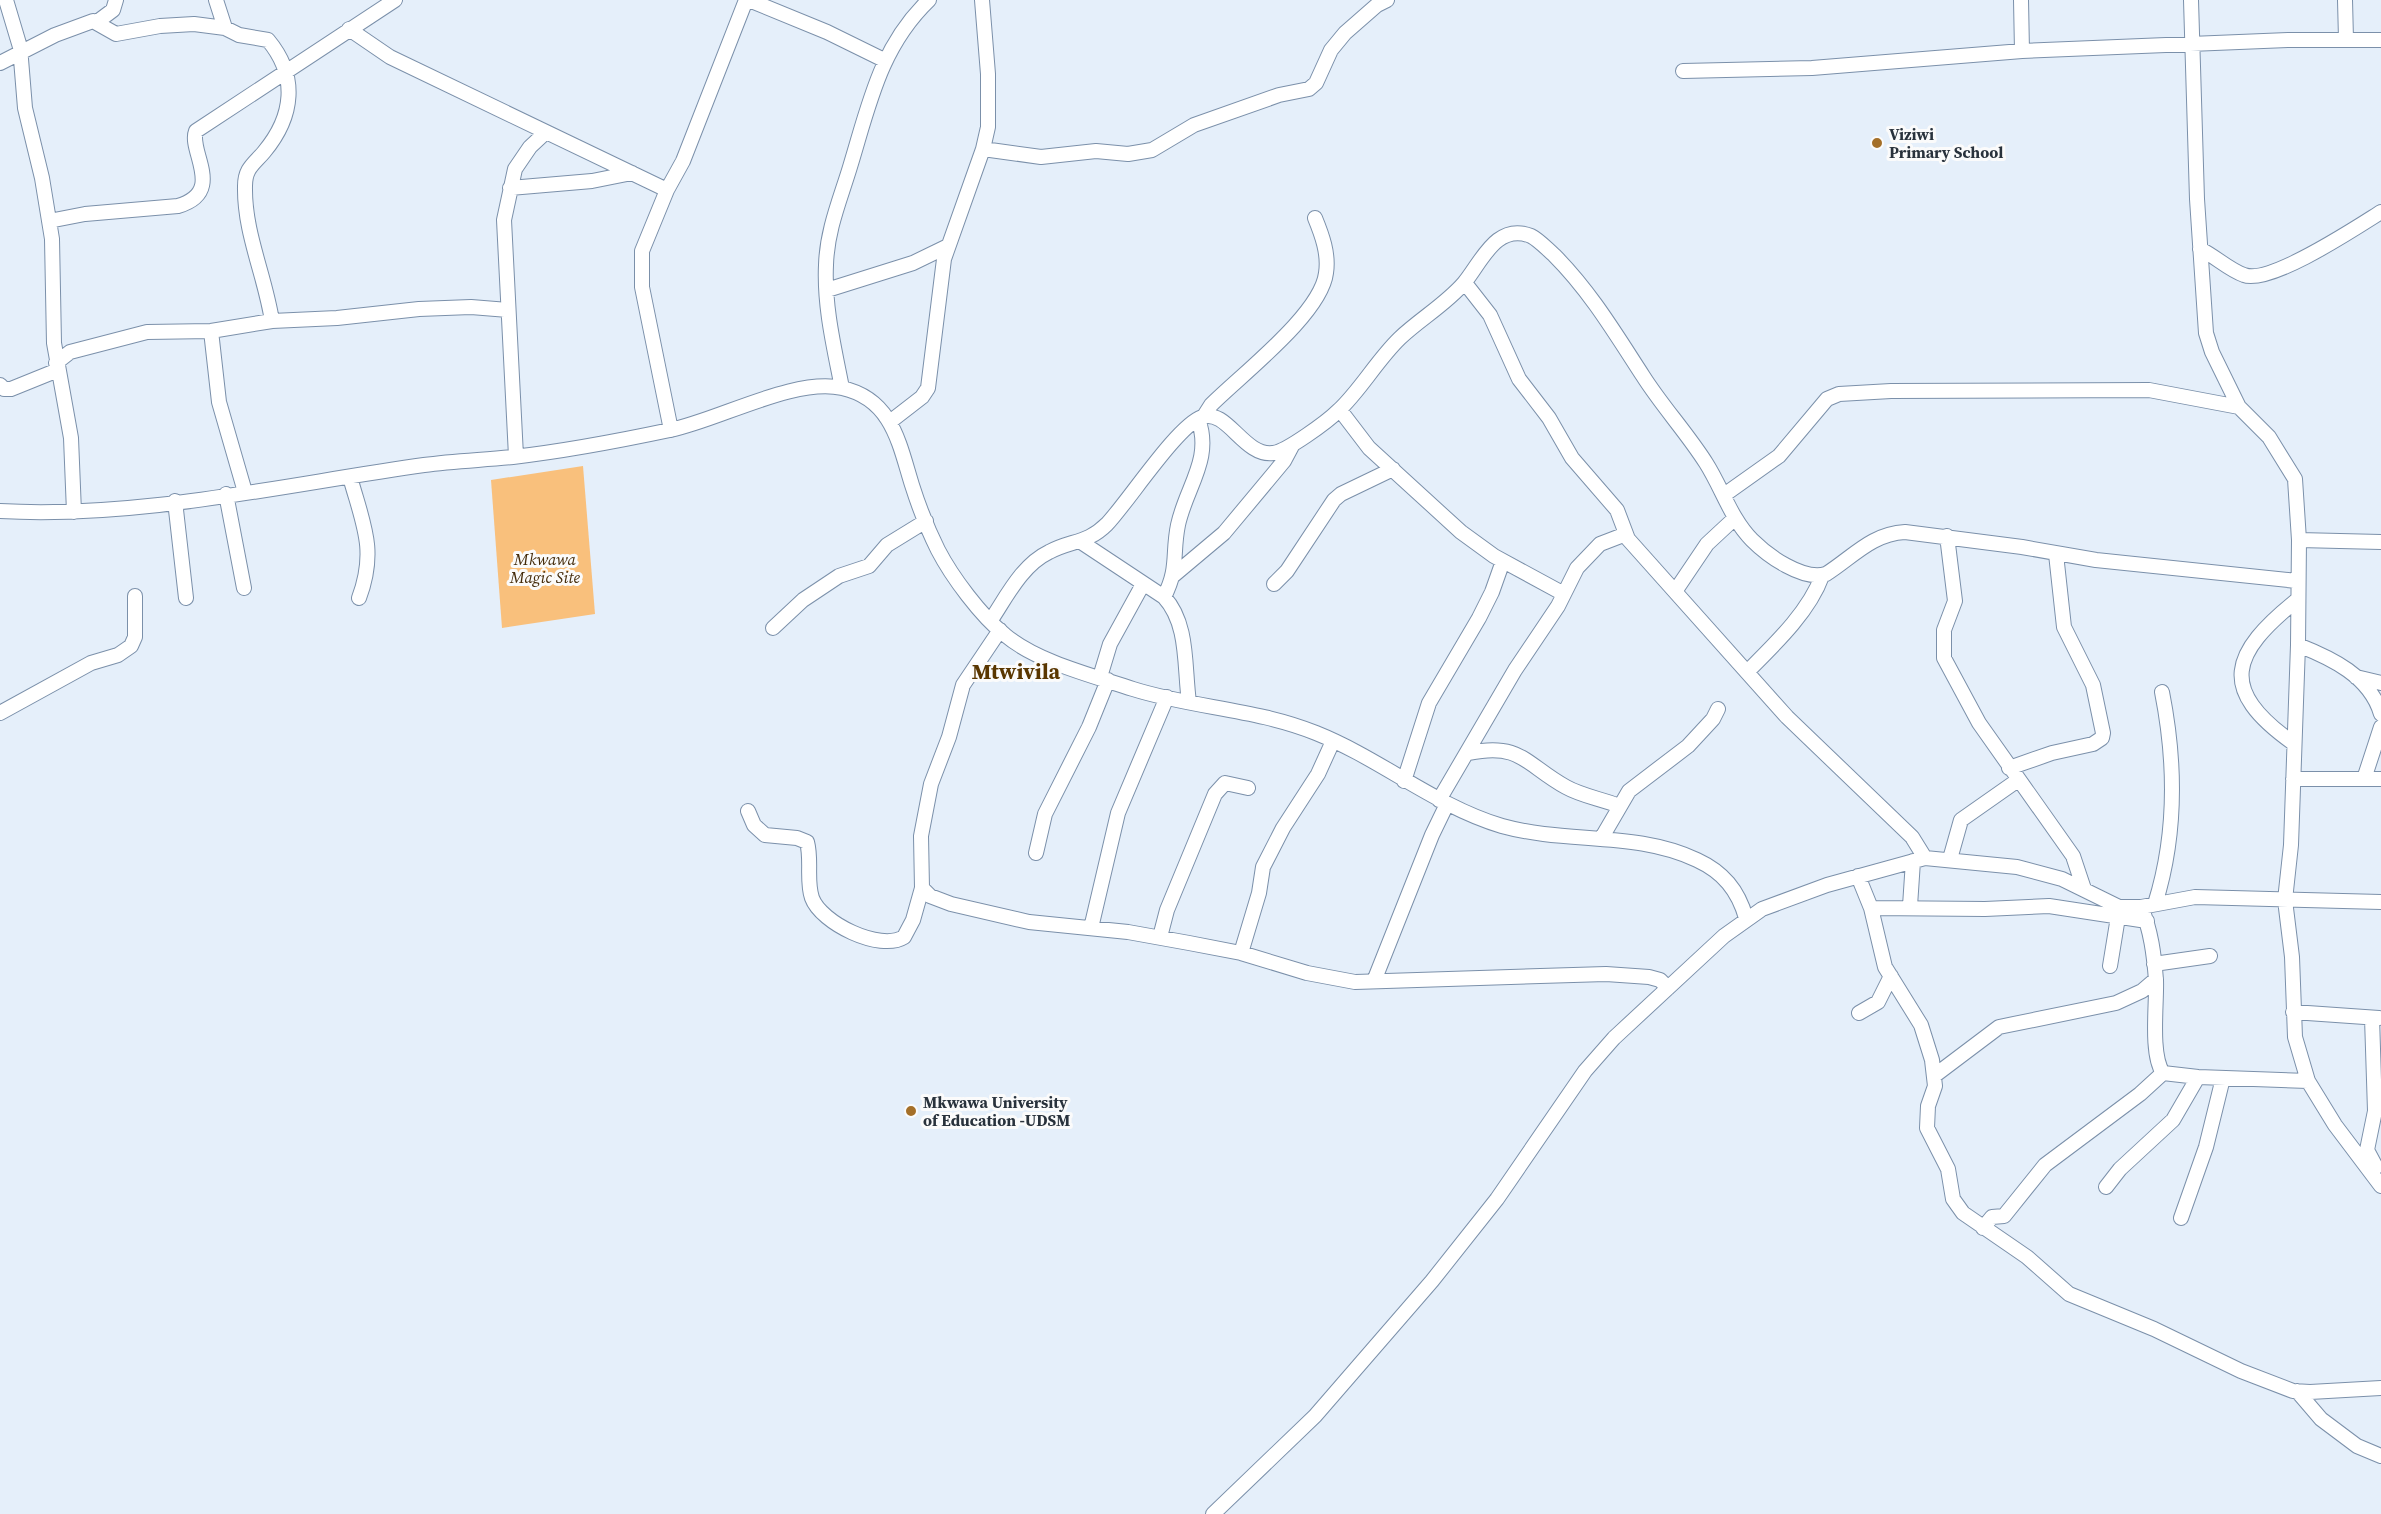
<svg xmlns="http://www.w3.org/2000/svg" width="2381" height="1514" font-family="'Source Serif 4',serif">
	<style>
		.green { fill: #f9c07c }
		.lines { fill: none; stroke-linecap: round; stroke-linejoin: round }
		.street-casing { stroke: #7b90aa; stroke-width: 16 }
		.street { stroke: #fff; stroke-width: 14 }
		.poi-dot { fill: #a46f28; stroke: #fbfbfb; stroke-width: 2 }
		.labels { text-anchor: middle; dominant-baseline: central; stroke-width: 6; stroke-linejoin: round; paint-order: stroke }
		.poi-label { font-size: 16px; font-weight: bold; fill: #29323c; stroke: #fbfbfb; text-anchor: start }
		.park-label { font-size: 16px; font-style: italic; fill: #442b0a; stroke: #fbfbfb }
		.district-label { font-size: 22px; font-weight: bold; fill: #593600; stroke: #fbfbfb }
	</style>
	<rect width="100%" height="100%" fill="#e5effa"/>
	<!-- green -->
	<path class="green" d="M583 466 595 614 502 628 491 480Z"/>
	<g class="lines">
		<defs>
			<path id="street" d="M6 0 20 47 25 108 42 178 52 239 54 343 71 438 74 512
				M216 0 225 28
				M749 0 827 32 884 60
				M2021 0 2022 51
				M2191 0 2197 199 2206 333 2212 352 2239 407 2269 437 2295 479 2299 540 2298 645 2291 845 2285 900 2292 957 2295 1037 2308 1081 2335 1125 2381 1186
				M2345 0 2346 39
				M97 22 113 10 116 0
				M349 29 390 57 667 190
				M0 63 55 35 93 21 116 34 160 26 194 24 225 28 239 35 268 40C298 76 294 116 264 152 254 164 245 168 245 186 244 233 265 275 272 321
				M1683 71 1812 68 2022 51 2288 40H2381
				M983 149 1041 157 1096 151 1128 154 1152 150 1194 125 1279 95 1309 89 1316 83 1331 50 1345 33 1377 5 1387 0
				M510 188 592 181 632 173
				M49 221 85 214 178 206C226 192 188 151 196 131L395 0
				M2200 249C2215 256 2229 270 2244 275 2270 285 2357 227 2381 212
				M1465 283 1490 315 1519 379 1549 418 1572 458 1617 510 1628 539 1787 717 1912 837 1925 858
				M827 290 913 263 948 246
				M211 331 219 402 245 492
				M56 363 70 352 147 332 211 331 272 321 337 318 419 309 471 307 508 310
				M0 385 4 389H11L58 370
				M842 388C834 347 824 306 826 265 827 230 840 200 850 167 869 105 880 47 929 0
				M1340 410 1369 448 1461 532 1494 556 1564 594
				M1204 416 1211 405C1242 374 1321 314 1326 273 1329 254 1322 235 1315 218
				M891 421 922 397 928 388 944 259 983 149 988 127V74L982 0
				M671 430 642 287V251L667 190 683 161 746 0
				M516 456 504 220 515 169 530 147 545 133
				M350 477C363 524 377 550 359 598
				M226 494 244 588
				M1724 495 1779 456 1827 399 1839 394 1891 391 2149 390 2239 407
				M175 501 186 598
				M0 511C137 519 288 484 424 465 453 461 483 460 513 457 565 451 618 441 670 430 719 420 795 377 842 388 892 399 899 443 912 485 919 507 928 530 938 550 952 577 981 616 1005 635 1037 662 1094 676 1133 689 1193 708 1257 709 1316 733 1381 759 1435 806 1502 826 1567 844 1636 831 1697 860 1723 872 1738 890 1746 918
				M1947 536 1955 601 1944 630V658L1979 723 2073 856 2084 889
				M2299 540 2381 542
				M1081 542 1164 597C1189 624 1184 667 1189 702
				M1174 575 1224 533 1284 461 1292 446
				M1274 584 1287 571 1334 500 1341 494 1393 469
				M1676 590 1707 544 1735 518
				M1164 597C1179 568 1172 554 1178 525 1186 487 1213 459 1198 419
				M991 620C1007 596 1022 565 1049 552 1071 540 1087 544 1107 524 1128 502 1177 426 1202 417 1227 408 1244 457 1273 453 1286 452 1328 421 1338 411 1360 391 1377 360 1400 338 1420 319 1446 304 1464 283 1481 263 1496 222 1531 236 1539 240 1547 249 1554 255 1590 291 1615 333 1643 376 1662 406 1687 433 1706 463 1722 488 1731 519 1752 540 1768 556 1803 581 1826 574 1853 557 1871 534 1905 532L2022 547 2096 560 2297 581
				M773 628 803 600 839 576 869 566 887 545 926 521
				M1000 630 963 685 949 737 931 784 921 836 922 888 930 896 951 904 1029 922 1128 932 1189 943 1241 953 1307 973 1355 982 1606 974 1649 977 1660 980 1668 988
				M2298 645C2331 658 2370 676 2381 714
				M1747 672C1774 645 1809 612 1822 576
				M1100 677 1110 644 1143 584
				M2356 677 2381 683
				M0 713 91 663 118 655 131 646 135 637V596
				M2293 743C2217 689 2231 653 2297 600
				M1469 753C1521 742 1526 765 1566 787 1582 796 1602 799 1619 806
				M2009 768 2052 753 2093 744 2102 738 2103 733 2093 685 2064 627 2056 554
				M2293 779H2381
				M2364 779 2381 727
				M1404 781 1429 703 1479 618 1492 592 1503 561
				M1439 800 1515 670 1558 606 1577 568 1600 544 1626 534
				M748 811 754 825 765 835 797 838 807 842C812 860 806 881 812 898 821 923 880 952 904 937L913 920 922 888
				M1601 839 1629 791 1688 746 1713 719 1718 709
				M1036 853 1045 814 1089 727 1108 680
				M1950 859 1961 820 2018 780
				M1858 876 1871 908 1885 967 1921 1025 1932 1060 1935 1086 1928 1106 1927 1128 1948 1169 1953 1199 1963 1213 2027 1257 2069 1294 2154 1329 2241 1371 2293 1391 2310 1392 2381 1388
				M2155 904C2177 834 2176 763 2162 692
				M1910 906 1913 861
				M2141 907C2151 930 2154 955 2156 980 2157 1003 2150 1054 2163 1073L2198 1077 2308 1081
				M1871 908 1985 909 2049 906 2147 921
				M1091 928 1118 813 1167 697
				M1160 937 1167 910 1215 794 1225 783 1248 788
				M1241 953 1259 893 1263 867 1283 828 1318 774 1333 741
				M2154 964 2210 956
				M2110 966 2118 917
				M1374 981 1432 835 1447 804
				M2293 1012 2379 1018
				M1859 1013 1878 1002 1891 976
				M2372 1018 2375 1111 2367 1150 2376 1167
				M1934 1076 1999 1027 2116 1003 2142 991 2156 979
				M2106 1187 2120 1169 2173 1120 2198 1077
				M2181 1218 2206 1147 2223 1078
				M1983 1228 1992 1217 2004 1216 2045 1165 2140 1094 2163 1073
				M2297 1391 2321 1419 2357 1446 2381 1456
				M1213 1514 1315 1416 1432 1281 1497 1199 1585 1071 1614 1038 1724 936 1762 909 1827 885 1925 858 2017 867 2062 879 2119 907H2141L2195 897 2381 902"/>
		</defs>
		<!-- street casing -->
		<use href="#street" class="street-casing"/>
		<!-- street -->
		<use href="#street" class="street"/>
	</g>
	<!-- markers -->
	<g class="poi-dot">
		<circle cx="1877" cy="143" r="6"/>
		<circle cx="911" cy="1111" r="6"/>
	</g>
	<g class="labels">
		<!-- poi labels -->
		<g class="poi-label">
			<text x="1889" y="134">Viziwi<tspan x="1889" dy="18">Primary School</tspan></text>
			<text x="923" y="1102">Mkwawa University<tspan x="923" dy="18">of Education -UDSM</tspan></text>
		</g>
		<!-- park labels -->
		<g class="park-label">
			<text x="545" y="559">Mkwawa<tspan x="545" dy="18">Magic Site</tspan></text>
		</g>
		<!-- district labels -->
		<g class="district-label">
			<text x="1016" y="671">Mtwivila</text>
		</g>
	</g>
</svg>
